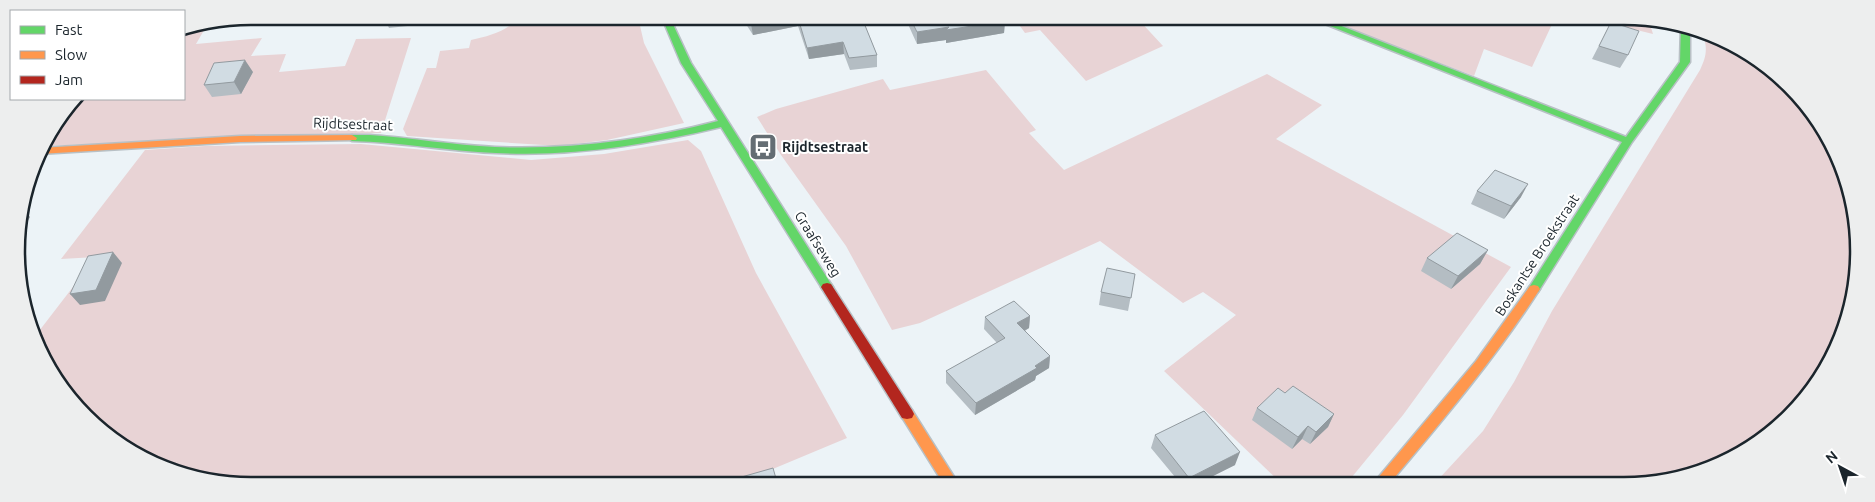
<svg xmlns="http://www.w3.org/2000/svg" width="1875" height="502" font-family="Ubuntu,sans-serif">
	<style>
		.green { fill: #e8d3d5 }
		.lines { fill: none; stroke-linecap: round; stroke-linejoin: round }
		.fast-casing { stroke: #b8c0c5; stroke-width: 3 }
		.slow-casing { stroke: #b8c0c5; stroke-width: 3 }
		.jam-casing { stroke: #b8c0c5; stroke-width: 3 }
		.fast { fill: #63d668; fill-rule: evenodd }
		.slow { fill: #ff974d; fill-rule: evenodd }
		.jam { fill: #b3261e; fill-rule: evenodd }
		.wall { fill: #b4bdc3 }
		.shaded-wall { fill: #929a9f }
		.building { fill: #d1dce3; stroke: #929a9f }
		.labels { text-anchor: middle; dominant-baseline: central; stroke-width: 4; stroke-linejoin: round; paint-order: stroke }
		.street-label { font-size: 14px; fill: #1b252c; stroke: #fff }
		.poi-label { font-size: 14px; font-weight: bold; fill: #1b252c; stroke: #fff; text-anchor: start }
		.rim { fill: none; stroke: #1b252c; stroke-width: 2.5 }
	</style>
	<rect width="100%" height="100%" fill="#ecf3f7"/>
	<!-- green -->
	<path class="green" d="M519 17H638L644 43 684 123 607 140 559 146 407 136 403 129 427 68H436L440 51 469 48 471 40C489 36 507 32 519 17Z
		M1015 19H1138L1163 46 1086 81 1040 30 1025 33Z
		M1326 20H1554L1532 67 1484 49 1474 76Z
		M1596 20 1649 21 1653 34Z
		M207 25 196 44 262 38 251 56 286 54 279 72 345 66 356 39 411 38 381 133 42 146 78 99H184V30Z
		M1703 35 1754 56 1819 120 1854 205V297L1834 355 1790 417 1728 462 1654 484 1435 483 1483 431 1514 382 1552 311 1700 70C1706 57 1708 49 1703 35Z
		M986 70 1036 130 1029 133 1064 170 1267 74 1322 105 1276 139 1511 267 1403 415 1347 483H1281L1164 371 1236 315 1203 292 1183 303 1100 241 920 323 892 330 846 246 781 155 757 117 776 109 883 79 890 90Z
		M688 140 701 151 756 273 847 438 742 482 205 481 133 454 65 394 36 335 96 257 61 259 145 150 205 146 361 144 531 160 604 154Z"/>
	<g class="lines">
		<defs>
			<path id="fast" d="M662 18H670L691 63 831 284 833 287 831 290H823L721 127C647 145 572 157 496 153 448 151 400 142 352 141L347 138 352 135H370C412 138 453 145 495 147 571 150 645 140 718 121L681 63Z
				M1315 20H1326L1626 137 1680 62 1681 25 1689 29 1690 36V62L1632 142 1538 292H1530L1528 289 1530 286 1622 142Z"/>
			<path id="slow" d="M352 135 357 138 356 140 240 142 39 154 40 148 240 136Z
				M1534 285 1538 286 1540 289 1538 292C1494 360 1442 421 1390 483H1375L1377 479 1476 361 1530 286Z
				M907 409 912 410 958 483H943L900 414 902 410Z"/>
			<path id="jam" d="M827 283 831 284 912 410 914 414 912 418 907 419 902 418 821 287 823 284Z"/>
		</defs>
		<!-- fast casing -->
		<use href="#fast" class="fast-casing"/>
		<!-- slow casing -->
		<use href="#slow" class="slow-casing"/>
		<!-- jam casing -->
		<use href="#jam" class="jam-casing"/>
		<!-- fast -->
		<use href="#fast" class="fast"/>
		<!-- slow -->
		<use href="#slow" class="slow"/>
		<!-- jam -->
		<use href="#jam" class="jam"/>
	</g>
	<!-- wall -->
	<path class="wall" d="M384 17H449L436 18 435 23 389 28Z
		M742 18H862L877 55V67L850 70 844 54 809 59 798 26 753 35Z
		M906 18 1003 19 1005 21 1004 33 946 43V40L917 44 907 22Z
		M1611 22 1628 55 1620 68 1592 59Z
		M253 72 241 94 212 97 204 85Z
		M1477 191 1521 197 1504 219 1471 204Z
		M1488 250 1480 264 1451 289 1421 271 1427 258Z
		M1135 274 1128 311 1099 305 1101 292Z
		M1030 316 1029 328 1025 331 1050 356 1049 368 1036 376 1035 380 975 415 946 383V371L997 343 984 329 985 317Z
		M1285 393 1334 414 1328 427 1310 444 1302 439 1292 449 1252 420 1257 408Z
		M1155 435 1235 465 1199 483H1180L1151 448Z"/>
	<!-- shaded-wall -->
	<path class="shaded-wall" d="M432 17H436V18L435 23Z
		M779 18H797L798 26 753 35 751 24Z
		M1005 21 1004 33 946 43V40L917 44V32L949 27Z
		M843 42 844 54 809 59 807 48Z
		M245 60 253 72 241 94 234 82Z
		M1528 184 1521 197 1504 219 1511 206Z
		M24 209 30 217 22 232 24 233 18 244 17 235Z
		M1488 250 1480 264 1451 289 1458 276Z
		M113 252 122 263 105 301 80 305 70 294Z
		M23 299 34 311 29 321 24 312Z
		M1030 316 1029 328 1016 335 1017 323Z
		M1050 356 1049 368 1036 376 1035 380 975 415 976 403 1035 366Z
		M1334 414 1328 427 1310 444 1316 432Z
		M1308 426 1302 439 1292 449 1298 437Z
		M1240 452 1235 465 1199 483H1187L1189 478Z"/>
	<!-- building -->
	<path class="building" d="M747 18H779L751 24Z
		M798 18H862L877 55 849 58 843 42 807 48Z
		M910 18 1003 19 1005 21 946 30 949 27 917 32Z
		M1611 22 1639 31 1628 55 1599 46Z
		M245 60 234 82 204 85 214 63Z
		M1495 170 1528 184 1511 206 1477 191Z
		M1457 233 1488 250 1458 276 1427 258Z
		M113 252 96 290 70 294 88 256Z
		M1107 268 1135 274 1131 298 1101 292Z
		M1014 301 1030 316 1017 323 1050 356 1035 366 1037 368 976 403 946 371 1005 338 985 317Z
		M1293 386 1334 414 1316 432 1308 426 1298 437 1257 408 1278 388 1285 393Z
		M1204 411 1240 452 1189 478 1155 435Z
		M773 468 777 482H732L731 480Z"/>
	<!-- icons -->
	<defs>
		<symbol id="bus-square" viewBox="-11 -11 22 22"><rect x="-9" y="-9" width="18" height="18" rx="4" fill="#646d73" stroke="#fff"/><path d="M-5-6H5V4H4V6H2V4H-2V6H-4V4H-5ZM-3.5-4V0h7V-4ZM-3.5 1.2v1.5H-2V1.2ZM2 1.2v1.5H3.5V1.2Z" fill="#fff"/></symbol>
	</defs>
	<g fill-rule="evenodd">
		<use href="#bus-square" x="747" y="131" width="32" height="32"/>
	</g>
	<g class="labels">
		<!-- street labels -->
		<g class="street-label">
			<text transform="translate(353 124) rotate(2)">Rijdtsestraat</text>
			<text transform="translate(818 244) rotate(58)">Graafseweg</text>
			<text transform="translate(1537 255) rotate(-57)">Boskantse Broekstraat</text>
		</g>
		<!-- poi labels -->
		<g class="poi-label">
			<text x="782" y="147">Rijdtsestraat</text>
		</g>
	</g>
	<!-- crop -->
	<path d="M0 0H1875V502H0ZM251 25H1624A226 226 0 0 1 1850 251V251A226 226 0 0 1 1624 477H251A226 226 0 0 1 25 251V251A226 226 0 0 1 251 25Z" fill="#edeeee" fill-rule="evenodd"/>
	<path class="rim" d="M251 25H1624A226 226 0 0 1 1850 251V251A226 226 0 0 1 1624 477H251A226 226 0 0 1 25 251V251A226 226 0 0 1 251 25Z"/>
	<!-- legend -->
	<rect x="10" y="10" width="175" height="90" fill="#ffffff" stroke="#a4a8ab"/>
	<rect x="20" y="26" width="25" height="8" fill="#63d668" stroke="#a4a8ab"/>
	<text x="55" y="35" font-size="15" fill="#1b252c">Fast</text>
	<rect x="20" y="51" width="25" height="8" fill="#ff974d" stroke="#a4a8ab"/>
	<text x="55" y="60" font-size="15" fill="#1b252c">Slow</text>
	<rect x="20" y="76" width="25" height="8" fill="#b3261e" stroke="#a4a8ab"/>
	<text x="55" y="85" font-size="15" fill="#1b252c">Jam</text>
	<!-- north arrow -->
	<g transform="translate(1840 467) rotate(320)" stroke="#ffffff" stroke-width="4" paint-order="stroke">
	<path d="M0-4L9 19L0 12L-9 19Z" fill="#1b252c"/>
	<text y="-8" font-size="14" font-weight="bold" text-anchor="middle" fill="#1b252c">N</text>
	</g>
</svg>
